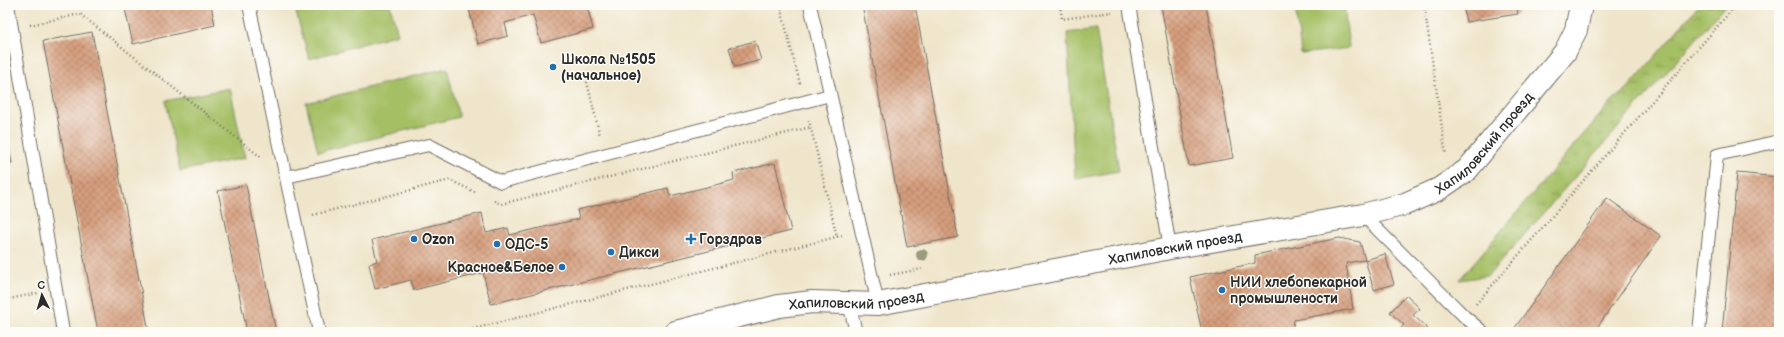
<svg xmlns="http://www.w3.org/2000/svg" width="1784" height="337" font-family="'Balsamiq Sans',sans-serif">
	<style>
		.grass { fill: url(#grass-tufts); stroke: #687548 }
		.park { fill: #a5bf65; stroke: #687548 }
		.building { fill: url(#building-cross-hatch) }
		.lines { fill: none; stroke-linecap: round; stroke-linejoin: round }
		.lane-casing { stroke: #706c63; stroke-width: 14 }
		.street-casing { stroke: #706c63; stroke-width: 24 }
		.path { stroke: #706c63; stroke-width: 2.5; stroke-dasharray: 1 3; stroke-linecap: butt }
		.lane { stroke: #fff; stroke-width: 12 }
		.street { stroke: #fff; stroke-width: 22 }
		.tree { fill: #9b9b7e }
		.poi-dot { fill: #1f6fb2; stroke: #fdfcf7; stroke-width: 1.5 }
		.labels { text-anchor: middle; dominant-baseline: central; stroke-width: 3; stroke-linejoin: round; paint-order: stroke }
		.poi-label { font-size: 14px; font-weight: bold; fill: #2b2b2b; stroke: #fdfcf7; text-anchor: start }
		.street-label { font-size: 14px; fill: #2b2b2b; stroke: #fdfcf7 }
	</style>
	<defs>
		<pattern id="grass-tufts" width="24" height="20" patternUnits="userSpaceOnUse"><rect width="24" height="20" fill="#a5bf65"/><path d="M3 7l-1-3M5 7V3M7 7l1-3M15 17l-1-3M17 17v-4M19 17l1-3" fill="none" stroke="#879b53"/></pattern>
		<pattern id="building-cross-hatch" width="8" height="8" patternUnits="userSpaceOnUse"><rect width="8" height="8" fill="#d69e7d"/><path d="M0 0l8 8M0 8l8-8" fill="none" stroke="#ae8167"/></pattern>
	</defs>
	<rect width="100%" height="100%" fill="#fdfcf7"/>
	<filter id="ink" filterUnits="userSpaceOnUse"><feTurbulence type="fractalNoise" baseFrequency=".025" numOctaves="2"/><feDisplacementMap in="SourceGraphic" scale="8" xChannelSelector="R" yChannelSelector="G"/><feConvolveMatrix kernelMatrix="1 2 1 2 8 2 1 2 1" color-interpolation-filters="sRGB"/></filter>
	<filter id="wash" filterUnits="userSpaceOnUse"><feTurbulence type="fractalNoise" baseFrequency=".012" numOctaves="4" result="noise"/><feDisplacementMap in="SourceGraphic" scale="16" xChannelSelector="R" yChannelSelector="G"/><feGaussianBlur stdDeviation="0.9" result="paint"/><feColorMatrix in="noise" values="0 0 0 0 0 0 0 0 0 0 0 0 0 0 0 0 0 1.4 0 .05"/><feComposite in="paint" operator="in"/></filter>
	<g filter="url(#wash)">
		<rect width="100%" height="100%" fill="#efe5ca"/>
		<!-- grass -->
		<path class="grass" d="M1699 5H1726L1488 276 1459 280 1612 101 1628 88Z"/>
		<!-- park -->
		<path class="park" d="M294 5H390L398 34 309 59Z
			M1295 5H1344L1349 48 1301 54Z
			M1096 29 1119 171 1075 179 1067 33Z
			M447 68 459 117 318 152 306 103Z
			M230 88 245 158 180 171 165 101Z"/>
		<g id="blocks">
			<!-- building -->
			<path class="building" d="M124 5H211L215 25 133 44Z
				M468 5H587L593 29 541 43 533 15 505 23 508 36 478 44Z
				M862 5H915L958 237 907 247Z
				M1161 5H1206L1233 158 1189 166Z
				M1463 5H1516L1518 14 1466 22Z
				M92 32 149 332H98L43 41Z
				M755 41 761 60 735 67 729 48Z
				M5 128 12 163 5 164Z
				M775 163 791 231 491 304 483 273 414 290 411 280 375 289 369 264 377 261 372 240 482 213 486 233 508 228 510 235 579 219 577 210 668 188 670 196 723 183 734 180 733 173Z
				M1737 173 1779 177V332H1722Z
				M246 185 276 332H247L218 191Z
				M1607 198 1661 236 1594 332H1512Z
				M1339 238 1360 242 1365 260 1346 263 1353 309 1294 320 1292 332H1202L1190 277 1255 263V255Z
				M1385 254 1394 284 1374 290 1365 260Z
				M1407 295 1420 309 1413 315 1428 329 1425 332H1397L1404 325 1390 312Z"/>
		</g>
	</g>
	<g filter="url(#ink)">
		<use href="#blocks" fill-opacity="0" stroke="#706c63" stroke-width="1"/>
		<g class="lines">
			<defs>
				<path id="lane" d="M8 5 63 332
					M249 5 319 332
					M810 5 878 304
					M1129 5 1170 248
					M286 177 429 145 501 182 830 95
					M1363 215 1465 317 1483 332
					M849 304 856 332
					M1699 332 1717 155 1779 141"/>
				<g id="street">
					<path id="s1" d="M676 332 779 306 812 302 878 304 1170 248 1363 215 1405 204 1439 189 1467 170 1565 52 1576 30 1581 5"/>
				</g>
			</defs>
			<!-- lane casing -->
			<use href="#lane" class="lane-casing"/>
			<!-- street casing -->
			<use href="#street" class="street-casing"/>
			<!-- path -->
			<path class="path" d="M780 5 800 84
				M1060 5 1062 19 1112 12
				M1424 5 1446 155
				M30 25 80 14 262 158
				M587 82 600 136
				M809 120 837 237
				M494 201 501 204 811 127
				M313 215 450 180 475 192
				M890 275 922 269
				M5 300 38 293
				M1476 304 1736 5
				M461 332 844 235"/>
			<!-- lane -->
			<use href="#lane" class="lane"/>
			<!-- street -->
			<use href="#street" class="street"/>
		</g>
		<!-- trees -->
		<circle class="tree" cx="922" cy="255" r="6"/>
	</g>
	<!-- markers -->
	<g class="poi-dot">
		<circle cx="553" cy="67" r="4"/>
		<circle cx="414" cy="239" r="4"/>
		<path d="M689 233h4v4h4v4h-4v4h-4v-4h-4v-4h4z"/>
		<circle cx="497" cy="244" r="4"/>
		<circle cx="611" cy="252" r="4"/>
		<circle cx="562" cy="267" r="4"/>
		<circle cx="1222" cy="290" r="4"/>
	</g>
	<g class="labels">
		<!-- poi labels -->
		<g class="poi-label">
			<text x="561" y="59">Школа №1505<tspan x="561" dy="16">(начальное)</tspan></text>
			<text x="422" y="239">Ozon</text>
			<text x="699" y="239">Горздрав</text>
			<text x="505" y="244">ОДС-5</text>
			<text x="619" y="252">Дикси</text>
			<text x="554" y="267" text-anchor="end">Красное&amp;Белое</text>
			<text x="1230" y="282">НИИ хлебопекарной<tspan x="1230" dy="16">промышлености</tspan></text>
		</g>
		<!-- street labels -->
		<g class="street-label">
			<text stroke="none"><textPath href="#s1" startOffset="844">Хапиловский проезд</textPath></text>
			<text stroke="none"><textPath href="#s1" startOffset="508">Хапиловский проезд</textPath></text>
			<text stroke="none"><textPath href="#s1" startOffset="184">Хапиловский проезд</textPath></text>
		</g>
	</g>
	<!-- margin -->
	<rect width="1784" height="337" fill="none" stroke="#fdfcf7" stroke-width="20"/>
	<!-- north arrow -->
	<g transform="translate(42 295) rotate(355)" stroke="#fdfcf7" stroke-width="3" paint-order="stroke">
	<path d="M0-3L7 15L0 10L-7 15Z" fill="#2b2b2b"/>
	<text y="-6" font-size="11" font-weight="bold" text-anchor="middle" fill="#2b2b2b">С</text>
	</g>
</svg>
